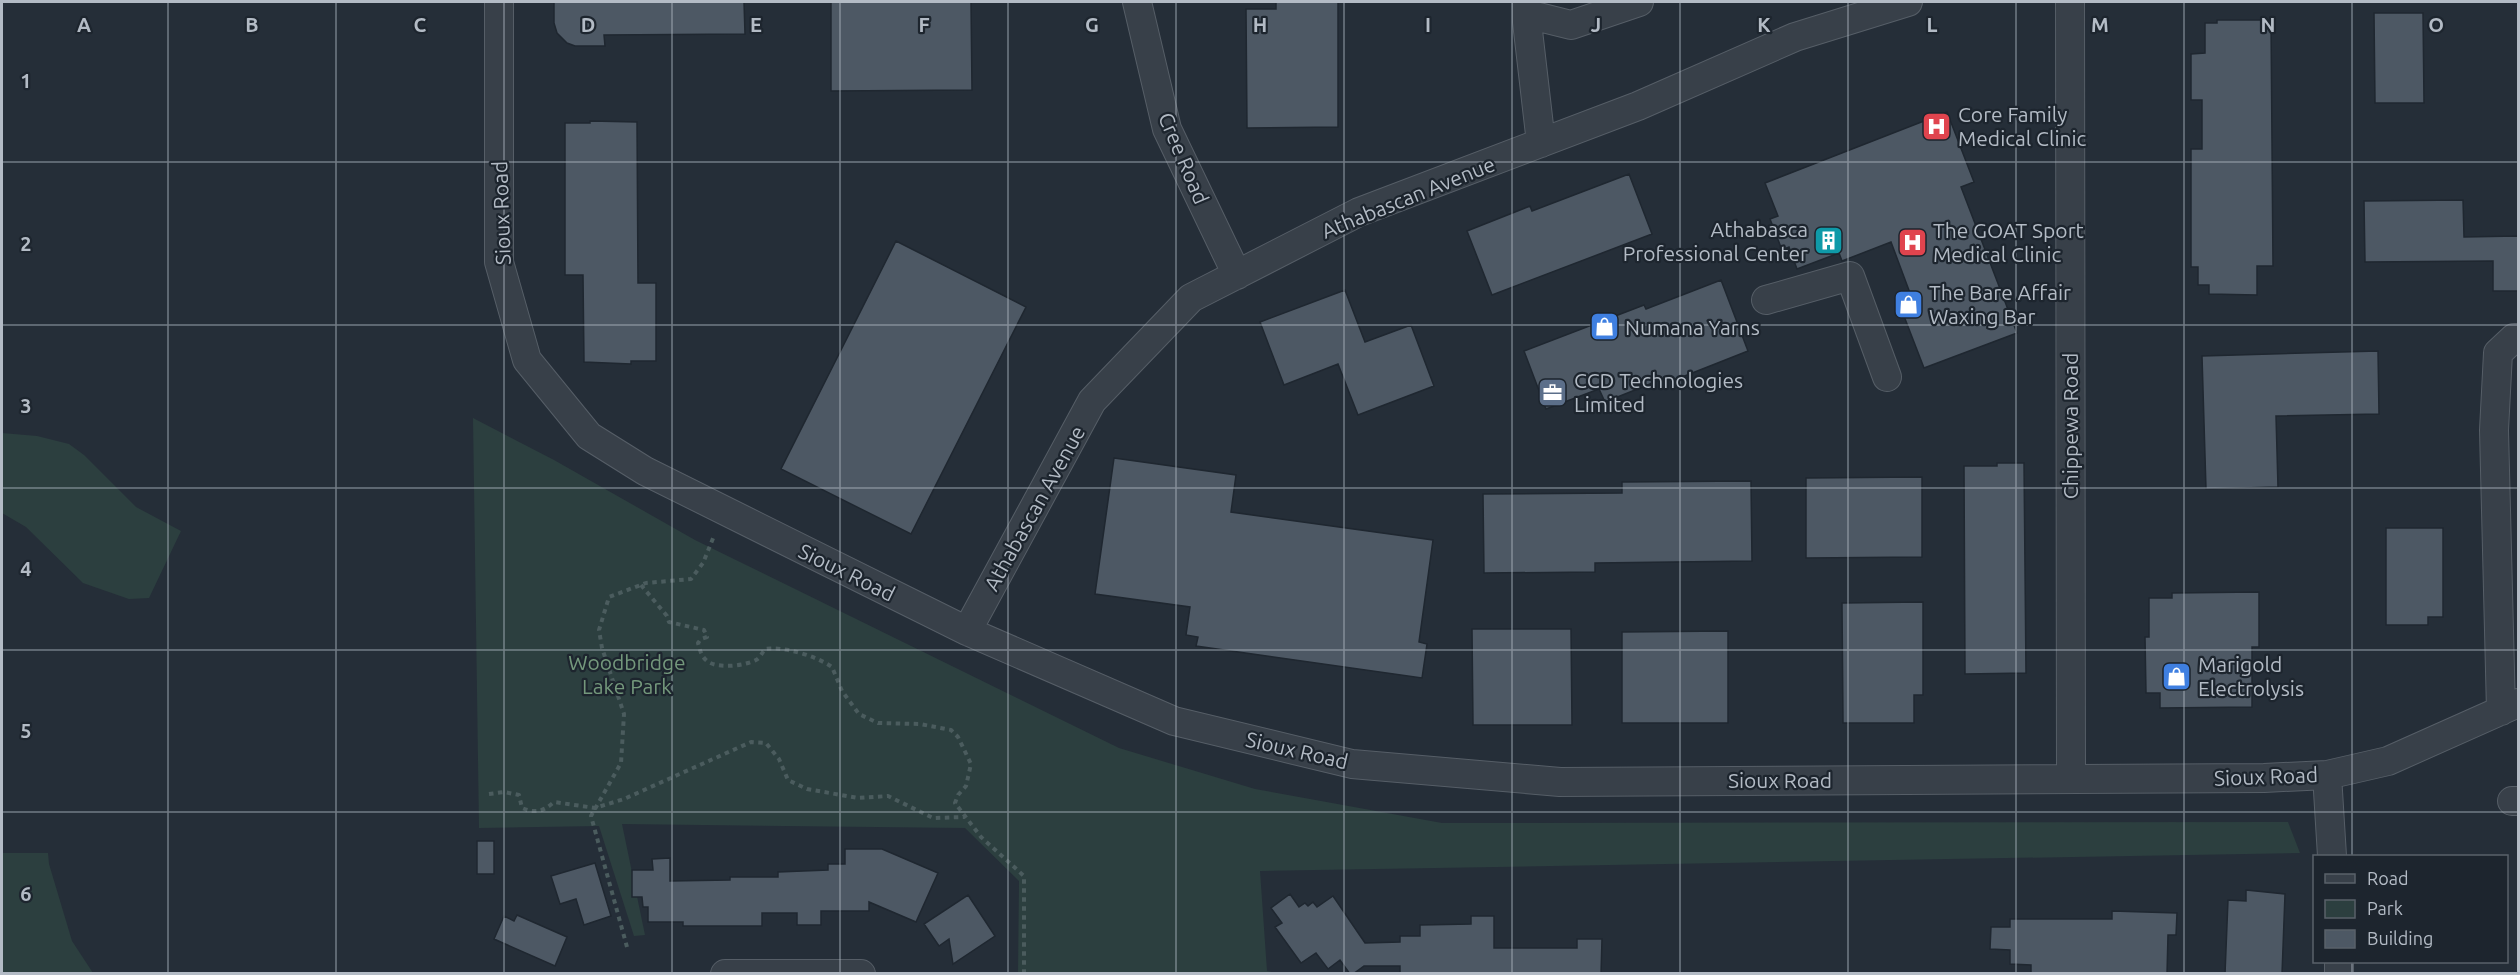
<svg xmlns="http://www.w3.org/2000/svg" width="2520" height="975" font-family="Ubuntu,sans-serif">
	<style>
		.green { fill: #2c3f3f }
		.building { fill: #4d5864; stroke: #1f2730; stroke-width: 1.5 }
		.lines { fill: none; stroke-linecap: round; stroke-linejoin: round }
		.minor-casing { stroke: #565e67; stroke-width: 30 }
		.path { stroke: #4b5c5e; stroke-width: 4; stroke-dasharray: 4.5 4.5; stroke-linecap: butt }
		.minor { stroke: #384049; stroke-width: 28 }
		.grid { fill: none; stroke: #b3bbc5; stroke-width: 1.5; stroke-opacity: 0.55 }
		.labels { text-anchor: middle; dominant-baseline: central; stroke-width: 4.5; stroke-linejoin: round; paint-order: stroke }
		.poi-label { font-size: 21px; fill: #b3bbc5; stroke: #1d252e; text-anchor: start }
		.street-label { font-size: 21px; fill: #b3bbc5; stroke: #1d252e }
		.park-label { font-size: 21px; fill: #74987c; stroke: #1d252e }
		.grid-label { font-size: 20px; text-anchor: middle; font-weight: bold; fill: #b3bbc5; stroke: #1d252e; stroke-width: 4.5; stroke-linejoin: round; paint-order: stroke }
	</style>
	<rect width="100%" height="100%" fill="#252e38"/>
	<!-- green -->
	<path class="green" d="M473 418 554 460 695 540 1119 748 1255 789 1442 823 2288 822 2300 853 1260 871 1267 971 1276 973 1018 974 1019 881 965 828 622 824 645 935 634 936 599 826 479 828Z
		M2 433 37 436 69 444 84 455 136 507 181 531 149 598 129 599 83 583 26 527 2 513Z
		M2 853H48L49 864 72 941 93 973H2Z"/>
	<!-- building -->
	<path class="building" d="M554 2H744L745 34 604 35 605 46H575L567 43 557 33 554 23Z
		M831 2H971L972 90 831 91Z
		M1276 2H1338V127L1247 128 1246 9H1276Z
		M2374 13H2423L2424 103H2375Z
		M2217 20H2271L2273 266H2257V295L2209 294V285H2198V267H2191V149H2202V100H2191V54L2205 53V23H2217Z
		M1947 112 1974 182 1961 187 2017 333 1924 368 1897 298 1910 293 1891 242 1842 261 1839 253 1797 269 1789 247 1782 250 1770 219 1778 216 1765 183Z
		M590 121 637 122 638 283H656V361H631V364L584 362 583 275H565V123H590Z
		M1629 174 1652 234 1492 295 1467 231 1530 206 1532 211Z
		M2463 200 2464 237 2518 236V291H2493V261L2365 262 2364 201Z
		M896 241 1026 307 911 534 781 469Z
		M1721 280 1748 351 1672 381 1670 376 1605 402 1599 389 1546 409 1524 351 1644 305 1646 309Z
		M1345 290 1365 342 1411 325 1434 386 1358 415 1338 364 1284 385 1260 322Z
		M2378 351 2379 414 2276 416 2278 487 2206 489 2202 356Z
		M1114 458 1236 475 1231 512 1433 540 1419 642 1427 644 1422 678 1196 646 1198 637 1186 635 1190 607 1095 594Z
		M1997 463H2024L2026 673 1965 674 1964 466H1997Z
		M1922 477V557L1806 558V478Z
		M1751 481 1752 561 1595 563V572L1484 573 1483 494 1622 493V482Z
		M2386 528H2443V617H2428V625H2386Z
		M2259 592V647H2252V707L2160 708V693H2146L2145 637H2149V598H2172V593Z
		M1923 602V695H1914V723H1843L1842 603Z
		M1472 629H1571L1572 725H1473Z
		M1728 631V723H1622V632Z
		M477 841H494V874H477Z
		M845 849H882L938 873 916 922 869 902V911H821V925H797V913H762V926H683V922H648V907H643L642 897H632V870H653L652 859 670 858V881L730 880V877H778V872L828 870V864H845Z
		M595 863 611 916 584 925 576 899 560 904 551 876Z
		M2246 890 2285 894 2282 974H2225L2228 900 2246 901Z
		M1290 894 1299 907 1305 903 1308 906 1313 902 1317 907 1333 896 1365 943 1400 942V936H1420V925L1471 924V916H1494V948H1577V939H1602L1601 974H1400V966H1364L1353 974H1350L1340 960 1328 969 1316 953 1301 963 1275 927 1282 923 1271 908Z
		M968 895 995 936 953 964 949 939 939 946 924 924Z
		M2112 911 2177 913 2176 935H2168L2167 974H2031V965L2010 964V950L1990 949 1991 927H2010V919H2112Z
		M517 915 567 937 555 966 494 939 504 916 514 921Z"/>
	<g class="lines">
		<defs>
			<path id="minor" d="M499 2V262L527 360 589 436 645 471 967 631 1174 721 1352 764 1560 782 2264 778 2327 775 2388 761 2518 703
				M1137 2 1167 129 1237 275
				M1527 2V22L1541 143
				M2070 2 2071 778
				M1527 14 1571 25 1639 2
				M1766 300 1850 276 1887 377
				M967 631 1092 401 1191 298 1359 212 1638 106 1795 37 1908 2
				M2501 711 2494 430 2498 353 2514 338H2518
				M2327 775 2332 856
				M2512 801H2518
				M2339 962V974
				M725 974H861"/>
		</defs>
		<!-- minor casing -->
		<use href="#minor" class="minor-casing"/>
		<!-- path -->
		<path class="path" d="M641 585 667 616 669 622 704 630 707 637 701 639 698 643C700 650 701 656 707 661 717 669 744 666 756 660 760 658 762 653 765 649 784 646 816 656 832 667L842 691 859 714 878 723 920 724 951 730 958 737 971 764 966 786 958 795 955 803 981 837 1024 876V974
			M489 794 504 792 519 795 522 808C536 814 544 811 554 802L595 808 624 799 751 742 766 743 779 759 788 780 807 789 858 798 888 796 933 818 965 817
			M627 947 591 816 621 763 624 714 602 648 599 630 609 597 646 583 691 579 703 563 714 536"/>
		<!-- minor -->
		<use href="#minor" class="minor"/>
	</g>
	<!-- grid -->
	<path class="grid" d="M168 2V974M336 2V974M504 2V974M672 2V974M840 2V974M1008 2V974M1176 2V974M1344 2V974M1512 2V974M1680 2V974M1848 2V974M2016 2V974M2184 2V974M2352 2V856M2 162H2518M2 325H2518M2 488H2518M2 650H2518M2 812H2518M2352 962V974"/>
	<!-- icons -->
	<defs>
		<symbol id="hospital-square" viewBox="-11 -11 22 22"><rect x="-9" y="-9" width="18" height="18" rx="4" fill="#e0444e" stroke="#1d252e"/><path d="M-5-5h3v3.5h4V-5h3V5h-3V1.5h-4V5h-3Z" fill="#fff"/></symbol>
		<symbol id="building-square" viewBox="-11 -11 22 22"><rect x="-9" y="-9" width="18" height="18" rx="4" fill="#0f9aa8" stroke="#1d252e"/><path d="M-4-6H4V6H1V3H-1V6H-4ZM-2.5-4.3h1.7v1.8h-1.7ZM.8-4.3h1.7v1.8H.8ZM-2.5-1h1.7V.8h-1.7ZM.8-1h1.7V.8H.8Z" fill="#fff"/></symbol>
		<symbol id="shop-square" viewBox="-11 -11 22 22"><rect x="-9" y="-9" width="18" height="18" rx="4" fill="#3f7fe0" stroke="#1d252e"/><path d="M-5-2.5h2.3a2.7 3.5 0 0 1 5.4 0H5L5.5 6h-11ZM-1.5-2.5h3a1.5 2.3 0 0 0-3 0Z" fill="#fff"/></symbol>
		<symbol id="office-square" viewBox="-11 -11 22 22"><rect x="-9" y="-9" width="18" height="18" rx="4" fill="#5c6f8a" stroke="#1d252e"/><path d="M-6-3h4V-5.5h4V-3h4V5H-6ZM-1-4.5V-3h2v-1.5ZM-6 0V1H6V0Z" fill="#fff"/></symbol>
	</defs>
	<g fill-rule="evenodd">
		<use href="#hospital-square" x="1920" y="110" width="33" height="33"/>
		<use href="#building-square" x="1812" y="224" width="33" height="33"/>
		<use href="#hospital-square" x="1896" y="226" width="33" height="33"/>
		<use href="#shop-square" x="1892" y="288" width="33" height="33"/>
		<use href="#shop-square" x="1588" y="310" width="33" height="33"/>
		<use href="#office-square" x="1536" y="376" width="33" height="33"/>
		<use href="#shop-square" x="2160" y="660" width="33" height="33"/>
	</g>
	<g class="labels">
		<!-- poi labels -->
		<g class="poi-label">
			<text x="1958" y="114">Core Family<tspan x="1958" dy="24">Medical Clinic</tspan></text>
			<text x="1808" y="229" text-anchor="end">Athabasca<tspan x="1808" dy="24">Professional Center</tspan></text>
			<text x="1933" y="230">The GOAT Sport<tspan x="1933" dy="24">Medical Clinic</tspan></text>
			<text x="1929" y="292">The Bare Affair<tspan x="1929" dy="24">Waxing Bar</tspan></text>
			<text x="1625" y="327">Numana Yarns</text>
			<text x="1574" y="380">CCD Technologies<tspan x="1574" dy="24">Limited</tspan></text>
			<text x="2198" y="664">Marigold<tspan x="2198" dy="24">Electrolysis</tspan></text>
		</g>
		<!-- street labels -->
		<g class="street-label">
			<text transform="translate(1184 158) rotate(67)">Cree Road</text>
			<text transform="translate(1408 197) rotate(-22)">Athabascan Avenue</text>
			<text transform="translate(501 213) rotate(-92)">Sioux Road</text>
			<text transform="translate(2070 426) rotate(-90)">Chippewa Road</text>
			<text transform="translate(1034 508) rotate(-61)">Athabascan Avenue</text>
			<text transform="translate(847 572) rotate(26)">Sioux Road</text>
			<text transform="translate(1297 750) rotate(13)">Sioux Road</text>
			<text transform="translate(2266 776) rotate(-2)">Sioux Road</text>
			<text x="1780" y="780">Sioux Road</text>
		</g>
		<!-- park labels -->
		<g class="park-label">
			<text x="627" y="662">Woodbridge<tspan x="627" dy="24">Lake Park</tspan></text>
		</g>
	</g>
	<g class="grid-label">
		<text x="84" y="32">A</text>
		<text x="252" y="32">B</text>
		<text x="420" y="32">C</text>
		<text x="588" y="32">D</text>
		<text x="756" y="32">E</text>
		<text x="924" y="32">F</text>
		<text x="1092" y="32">G</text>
		<text x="1260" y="32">H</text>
		<text x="1428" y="32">I</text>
		<text x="1596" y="32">J</text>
		<text x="1764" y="32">K</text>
		<text x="1932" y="32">L</text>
		<text x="2100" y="32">M</text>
		<text x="2268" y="32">N</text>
		<text x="2436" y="32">O</text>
		<text x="26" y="88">1</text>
		<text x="26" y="251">2</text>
		<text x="26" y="413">3</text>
		<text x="26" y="576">4</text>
		<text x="26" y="738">5</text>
		<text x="26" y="901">6</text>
	</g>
	<!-- border -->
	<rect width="2520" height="975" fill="none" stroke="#b3bbc5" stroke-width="6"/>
	<!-- legend -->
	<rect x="2313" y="855" width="195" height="108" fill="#1d252e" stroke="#59616a" stroke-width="1.5"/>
	<rect x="2325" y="874" width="30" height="9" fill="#384049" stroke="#59616a" stroke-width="1.5"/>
	<text x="2367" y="885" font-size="18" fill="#b3bbc5">Road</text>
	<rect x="2325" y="900" width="30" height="18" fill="#2c3f3f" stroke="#59616a" stroke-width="1.5"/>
	<text x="2367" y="915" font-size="18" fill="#b3bbc5">Park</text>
	<rect x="2325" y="930" width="30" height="18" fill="#4d5864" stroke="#59616a" stroke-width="1.5"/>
	<text x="2367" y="945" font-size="18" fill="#b3bbc5">Building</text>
</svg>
